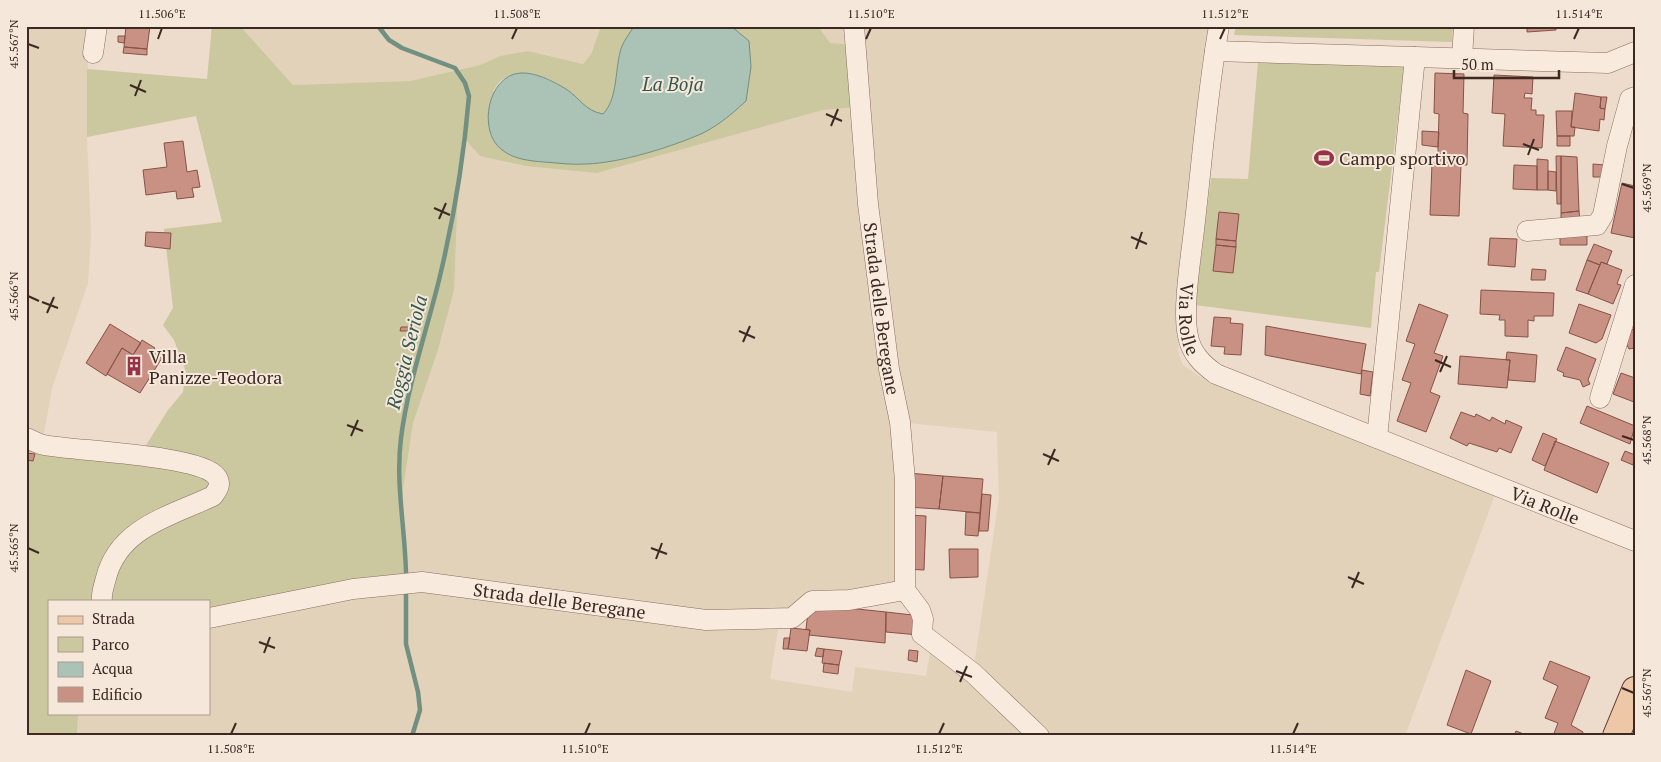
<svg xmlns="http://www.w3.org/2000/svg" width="1661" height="762" font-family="'PT Serif',serif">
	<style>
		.farmland { fill: #e2d2b9; fill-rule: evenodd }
		.green { fill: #cbc79f }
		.water { fill: #abc2b6; stroke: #729082 }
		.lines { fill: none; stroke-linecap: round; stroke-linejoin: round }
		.stream { stroke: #729082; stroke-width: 4.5 }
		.building { fill: #c99183; stroke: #875247 }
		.minor-casing { stroke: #896d60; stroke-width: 21 }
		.major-casing { stroke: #583c33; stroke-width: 28 }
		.minor { stroke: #f8ebde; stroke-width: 20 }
		.major { stroke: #edc7a6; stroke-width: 26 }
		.ticks { fill: none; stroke: #3b2922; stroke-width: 2 }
		.labels { text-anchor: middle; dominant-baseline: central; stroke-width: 4; stroke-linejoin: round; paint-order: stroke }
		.poi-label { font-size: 18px; fill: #3b2922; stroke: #f5e7da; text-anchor: start }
		.street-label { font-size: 18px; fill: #3b2922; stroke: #f5e7da }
		.water-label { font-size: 19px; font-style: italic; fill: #32594e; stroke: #f5e7da }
		.neatline { fill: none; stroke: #3b2922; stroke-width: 2 }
		.ticks-label { font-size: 12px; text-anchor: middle; fill: #3b2922 }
	</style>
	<rect width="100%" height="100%" fill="#eddbcb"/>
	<!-- farmland -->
	<path class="farmland" d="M26 26H92L88 54 87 137 91 236 88 283 52 388 42 445 26 438Z
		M240 26H601L591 54 583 64 528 51 500 56 480 65 410 81 293 85Z
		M818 26H1210L1179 294 1178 350 1182 364 1203 379 1495 495 1405 736H77L78 713H209V618L403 584V490L413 423 437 353 466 140 597 173 823 110 859 107 829 43ZM900 422 997 432 999 498 973 673 932 641 926 676 855 667 852 692 770 679 780 618 905 590Z"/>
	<!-- green -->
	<path class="green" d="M212 26H240L293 85 410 81 480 65 500 56 528 51 583 64 591 54 601 26H634C630 33 625 39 622 46 614 68 619 97 603 114 586 111 580 101 568 91 552 77 522 67 503 79 499 81 496 87 493 91L586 164 669 146 705 132 749 41 731 26H818L830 43 855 45 859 107 823 110 597 173 526 166 480 156 466 140 457 210 454 290 437 353 413 423 403 490V584L209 618V601H49V713H78L77 736H26V438L140 455 168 410 183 392 186 372 174 340 163 325 173 308 164 229 222 222 196 116 87 137V69L207 79Z
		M1236 26H1453L1452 42 1234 35Z
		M1405 61 1379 272H1376L1371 328 1195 305 1211 178 1248 179 1258 62Z"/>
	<!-- water -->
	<path class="water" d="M634 26H731L749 41 751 67 746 101C733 113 719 125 703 133 672 147 620 163 586 164 572 165 558 163 544 162 530 161 512 159 501 149 478 131 487 76 520 73 535 72 553 81 566 89 580 98 585 111 603 114 619 97 614 68 622 46 625 39 630 33 634 26Z"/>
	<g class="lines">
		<!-- stream -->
		<path class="stream" d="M378 26 389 40 402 48 455 68 465 83 469 96C464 156 454 217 440 276 427 330 408 383 401 438 395 485 406 532 406 578
			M406 589V644L418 692 420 710 412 736"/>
	</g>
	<!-- building -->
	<path class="building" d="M126 26H150L147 49 124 47Z
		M1515 26H1556V30L1527 32V28H1515Z
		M118 36H125L124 43 118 42Z
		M124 47 147 49V55L123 53Z
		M1435 73 1464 74 1463 113 1468 114 1467 165H1461L1459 216 1430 215 1432 163H1438V147L1439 114 1434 113Z
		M1494 75 1533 77 1532 94 1525 93 1524 98H1532L1531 110H1536V115H1544L1542 148 1503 146 1505 114 1492 113Z
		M1575 93 1601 97 1600 108 1605 109 1604 120 1600 119 1599 131 1571 127Z
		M1601 97H1607L1605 109 1600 108Z
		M1556 111H1572L1571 127H1575L1574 136H1557Z
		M1422 131 1439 132 1438 147 1422 145Z
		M1557 136H1570V146H1557Z
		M183 141 187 172 197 170 200 187 192 188 194 197 177 199 176 191 146 195 143 170 167 167 164 143Z
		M1556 156H1561V204H1557Z
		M1561 156 1577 157 1579 211 1561 213Z
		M1537 159 1548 160V190H1537Z
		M1593 164 1605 165 1602 177H1593Z
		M1514 165 1537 166V190L1513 189Z
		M1548 171 1556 172V191L1548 190Z
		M1622 183 1635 186V238L1611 233Z
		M1579 211 1580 221 1561 222V213Z
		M1219 212 1239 214 1236 241 1216 239Z
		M1560 231H1587V245H1560Z
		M146 232 171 233 170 249 145 246Z
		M1490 238 1517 239 1515 267 1488 265Z
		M1216 239 1236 241V247L1216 245Z
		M1594 244 1612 251 1607 264 1601 262 1600 265 1587 260Z
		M1216 245 1236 247 1233 273 1213 271Z
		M1587 260 1600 265 1588 294 1576 290Z
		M1601 262 1622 270 1617 284 1621 285 1613 304 1588 294Z
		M1532 269 1546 270 1545 280H1531Z
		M1481 290 1554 293 1553 316H1534V321L1528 320V337L1505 336V320H1499L1500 315 1480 314Z
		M1419 304 1448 315 1434 353 1443 356 1430 392 1440 396 1426 432 1397 421 1411 383 1402 380 1415 344 1406 341Z
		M1579 304 1611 315 1602 339 1596 343 1569 333Z
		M1214 317 1231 318 1230 323 1243 324 1241 355 1224 354 1225 347 1211 346Z
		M110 324 141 343 133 355 122 348 106 376 86 363Z
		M1266 326 1366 344 1361 374 1265 355Z
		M401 327H408V331H400Z
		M1635 327V348L1629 349 1625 341 1630 329 1634 330Z
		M142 340 155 348 152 352 162 358 140 393 107 374 122 348 133 355Z
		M1566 347 1596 359 1588 380 1590 384 1583 387 1580 380 1563 376 1564 373 1557 370Z
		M1507 352 1537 355 1535 382 1508 380 1510 360H1506Z
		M1460 356 1510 360 1507 388 1458 384Z
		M1362 370 1373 372 1370 396 1360 394Z
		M1621 373 1635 378 1634 402 1613 394Z
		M1587 406 1635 426 1630 444 1580 423Z
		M1461 412 1475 417 1476 414 1490 421 1492 417 1505 424 1506 420 1522 427 1511 453 1499 448 1497 452 1469 443 1467 446 1450 438Z
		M1543 433 1557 439 1545 466 1532 460Z
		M1555 441 1609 463 1597 493 1544 470Z
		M1625 451 1635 455 1633 465 1621 460Z
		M26 453 35 454 33 461 26 460Z
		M908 473 943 476 939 509 906 507Z
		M943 476 983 479 980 513 939 509Z
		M982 494 991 495 988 531H979Z
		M966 512 980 513 978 536 965 535Z
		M908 515 926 516 924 570 906 569Z
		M949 549H978V577L950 578Z
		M809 604 886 612 885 643 809 635 810 630 806 629Z
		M886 612 921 616 919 635 886 632Z
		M791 628 810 630 807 651 788 649Z
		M784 638H790L788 649H783Z
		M817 648 824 649 823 657 815 656Z
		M824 649 842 651 839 665 822 663Z
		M909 650 918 651 917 662 908 660Z
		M1550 661 1590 677 1571 725 1583 732 1582 736H1553L1558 723 1545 718 1558 686 1543 679Z
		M824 663 839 665 838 674 823 672Z
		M1466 670 1491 681 1471 734 1447 725Z
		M1516 731 1529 736H1514Z"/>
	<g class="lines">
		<defs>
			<g id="minor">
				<path id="s1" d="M854 26 868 204 889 369 900 422 905 481V590L920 610 923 619 922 634 973 673 1039 736"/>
				<path id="s2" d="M1219 26C1207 94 1202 162 1194 230 1191 257 1182 310 1188 336 1191 353 1202 364 1216 374L1635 541"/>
				<path d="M1215 51 1415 57 1377 438"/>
				<path d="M93 53 97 26"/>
				<path d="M1415 57 1608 63 1635 52"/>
				<path d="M1462 58 1464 26"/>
				<path d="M1527 231 1597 225 1603 215 1617 146 1630 99 1635 97"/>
				<path d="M1600 398 1635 285"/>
				<path d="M26 438C32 440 38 444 44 445 75 451 199 455 216 476 222 484 218 489 213 496 171 516 119 527 106 578 104 586 101 593 102 601"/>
				<path id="s3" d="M209 618 353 589 422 582 706 620 792 618 812 601 849 600 905 590"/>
			</g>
			<path id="major" d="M1616 736 1635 690"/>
		</defs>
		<!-- minor casing -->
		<use href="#minor" class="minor-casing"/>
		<!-- major casing -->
		<use href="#major" class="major-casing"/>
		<!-- minor -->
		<use href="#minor" class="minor"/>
		<!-- major -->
		<use href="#major" class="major"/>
	</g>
	<!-- ticks -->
	<path class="ticks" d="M158 39 162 28M512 39 517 28M866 39 871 28M1220 39 1225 28M1574 39 1579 28M28 44 39 48M130 85 146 92M135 96 141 80M826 114 842 121M831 126 838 109M1523 144 1539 150M1528 155 1534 139M1622 184 1634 188M434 208 450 215M439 219 446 203M1131 237 1147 244M1136 249 1142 232M28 296 39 301M42 302 58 308M47 313 54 297M739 331 755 338M743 342 750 326M1435 360 1451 367M1440 372 1447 356M347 425 363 431M351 436 358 420M1622 436 1634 440M1043 454 1059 461M1048 465 1055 449M28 548 39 553M651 548 667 554M656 559 662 543M1348 577 1364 584M1352 588 1359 572M259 642 275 648M264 653 270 637M956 671 972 677M960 682 967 666M1622 688 1634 693M231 734 236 723M585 734 590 723M939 734 944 723M1293 734 1298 723"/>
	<!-- icons -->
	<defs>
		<symbol id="stadium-bare" viewBox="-9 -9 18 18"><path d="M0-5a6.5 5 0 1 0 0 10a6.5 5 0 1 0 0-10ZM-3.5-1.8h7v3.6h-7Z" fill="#953349" stroke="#f5e7da" stroke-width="2.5" paint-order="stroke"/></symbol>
		<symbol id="building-bare" viewBox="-9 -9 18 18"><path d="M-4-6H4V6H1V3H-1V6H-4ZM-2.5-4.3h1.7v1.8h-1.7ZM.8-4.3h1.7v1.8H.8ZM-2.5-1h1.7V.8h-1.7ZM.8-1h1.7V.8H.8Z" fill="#953349" stroke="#f5e7da" stroke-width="2.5" paint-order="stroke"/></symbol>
	</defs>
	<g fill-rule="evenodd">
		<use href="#stadium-bare" x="1310" y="144" width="28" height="28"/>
		<use href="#building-bare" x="120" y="352" width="28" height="28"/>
	</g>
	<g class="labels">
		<!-- poi labels -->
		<g class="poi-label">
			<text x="1339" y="158">Campo sportivo</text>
			<text x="149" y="356">Villa<tspan x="149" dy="21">Panizze-Teodora</tspan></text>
		</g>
		<!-- street labels -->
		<g class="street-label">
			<text stroke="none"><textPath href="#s1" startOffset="284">Strada delle Beregane</textPath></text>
			<text stroke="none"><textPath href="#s2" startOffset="295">Via Rolle</textPath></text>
			<text stroke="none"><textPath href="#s2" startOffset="715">Via Rolle</textPath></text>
			<text stroke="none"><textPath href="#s3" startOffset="355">Strada delle Beregane</textPath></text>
		</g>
		<!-- water labels -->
		<g class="water-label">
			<text x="673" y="83">La Boja</text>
			<text transform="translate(406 352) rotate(-76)">Roggia Seriola</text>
		</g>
	</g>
	<!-- border -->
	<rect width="1661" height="762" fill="none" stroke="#f5e7da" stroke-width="55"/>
	<!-- legend -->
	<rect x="48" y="600" width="162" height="115" fill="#f5e7da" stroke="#ab9b90"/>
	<rect x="58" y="616" width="25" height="8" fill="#edc7a6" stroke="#ab9b90"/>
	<text x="92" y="624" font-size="15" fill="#3b2922">Strada</text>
	<rect x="58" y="637" width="25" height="15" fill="#cbc79f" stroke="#ab9b90"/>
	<text x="92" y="650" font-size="15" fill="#3b2922">Parco</text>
	<rect x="58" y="662" width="25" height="15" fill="#abc2b6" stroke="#ab9b90"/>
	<text x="92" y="674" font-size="15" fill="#3b2922">Acqua</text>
	<rect x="58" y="687" width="25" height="15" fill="#c99183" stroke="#ab9b90"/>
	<text x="92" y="700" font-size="15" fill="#3b2922">Edificio</text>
	<!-- scale -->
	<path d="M1454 70v8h105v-8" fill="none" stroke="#3b2922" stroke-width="2.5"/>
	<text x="1461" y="70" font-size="15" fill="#3b2922" stroke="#f5e7da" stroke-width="4" paint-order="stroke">50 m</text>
	<rect x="28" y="28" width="1606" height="706" class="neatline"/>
	<g class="ticks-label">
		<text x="162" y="18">11.506°E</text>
		<text x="517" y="18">11.508°E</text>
		<text x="871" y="18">11.510°E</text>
		<text x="1225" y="18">11.512°E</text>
		<text x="1579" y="18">11.514°E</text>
		<text transform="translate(14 44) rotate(-90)" y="4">45.567°N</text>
		<text transform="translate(1647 188) rotate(-90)" y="4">45.569°N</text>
		<text transform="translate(14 296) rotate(-90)" y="4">45.566°N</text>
		<text transform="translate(1647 440) rotate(-90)" y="4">45.568°N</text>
		<text transform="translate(14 548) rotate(-90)" y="4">45.565°N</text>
		<text transform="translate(1647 693) rotate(-90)" y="4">45.567°N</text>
		<text x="231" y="753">11.508°E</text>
		<text x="585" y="753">11.510°E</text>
		<text x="939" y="753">11.512°E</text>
		<text x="1293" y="753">11.514°E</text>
	</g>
</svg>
